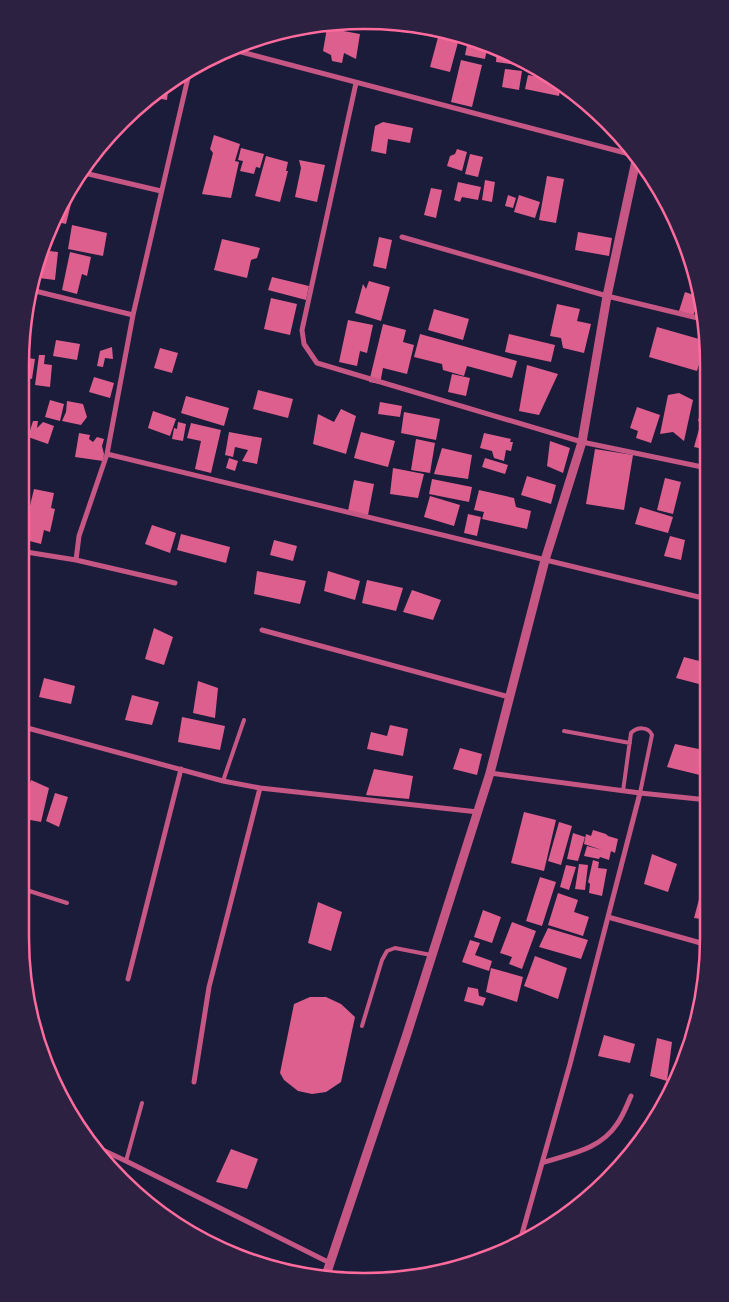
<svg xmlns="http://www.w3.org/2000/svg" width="729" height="1302" font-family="Lora,serif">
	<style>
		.building { fill: #dd5f8e }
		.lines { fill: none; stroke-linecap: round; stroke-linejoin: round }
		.service { stroke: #c65784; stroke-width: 4 }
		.minor { stroke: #c65784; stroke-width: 5 }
		.tertiary { stroke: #c65784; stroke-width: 9 }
		.rim { fill: none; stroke: #ff6b9d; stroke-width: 2.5 }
	</style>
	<rect width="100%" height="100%" fill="#1b1b3a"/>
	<!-- building -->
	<path class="building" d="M339 21H365L363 29Z
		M327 28 360 34 356 59 344 53 342 63 332 61 331 55 323 51Z
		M440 30 460 35 450 72 430 67Z
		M467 45 487 49 485 59 465 55Z
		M497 48 526 61 525 66 496 62Z
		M461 60 482 65 472 107 451 102Z
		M505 69 522 71 519 90 502 87Z
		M528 75 555 80 561 85 559 96 525 89Z
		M162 87 168 91 167 100 149 97Z
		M383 122 413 128 410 143 388 139 386 154 371 151 375 126Z
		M214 135 240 144 235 161 239 162 231 198 202 194 213 153 210 149Z
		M241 148 264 154 260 168 256 167 254 174 240 171 243 161 238 160Z
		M457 149 467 152 462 171 447 166 450 156 455 154Z
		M470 154 483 157 478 177 465 174Z
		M266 156 288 162 286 171H288L280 202 255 196Z
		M299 160 325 165 317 202 295 197 301 168Z
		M547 176 564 179 556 223 539 220Z
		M485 180 495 182 492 202 482 200Z
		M458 182 481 187 478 200 462 197 460 202 454 200Z
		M431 188 442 190 436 218 424 215Z
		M65 194 73 196 66 224 53 221Z
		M508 195 516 198 513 208 505 206Z
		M519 195 540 202 535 218 514 212Z
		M675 222 679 230 680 233 673 231Z
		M72 225 107 233 103 256 68 249Z
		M578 232 612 238 609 256 575 250Z
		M379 237 392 240 386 269 373 266Z
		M222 239 260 248 257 258 251 260 247 278 214 270Z
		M40 250 58 252 55 280 39 278V284L32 283Z
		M70 252 91 257 87 276 82 274 77 294 62 290Z
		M272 277 309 286 306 300 268 290Z
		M369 281 390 287 381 321 355 313 363 284 366 289Z
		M685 292 700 297 693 316 679 311Z
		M271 298 297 304 290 335 264 329Z
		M702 303 705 314 699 313Z
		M557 304 580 309 577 321 591 324 584 353 563 348 561 338 550 336Z
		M434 309 469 319 463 340 428 330Z
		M348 320 373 325 367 353 360 351 357 366 339 362Z
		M383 324 406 330 403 342 414 345 407 374 383 368 380 384 369 382Z
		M657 327 706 341 697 371 649 357Z
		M420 334 517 361 512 378 467 366 464 376 443 370 442 364 414 357Z
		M509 334 555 345 551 362 505 352Z
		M56 340 80 344 77 360 53 356Z
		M112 347 113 359 105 358 103 367 97 366 100 351Z
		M160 348 178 353 172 373 154 368Z
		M39 355H45L44 364 52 365 50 387 35 385Z
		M21 357 35 359 32 379 21 377Z
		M527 365 558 374 539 415 519 411Z
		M452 374 470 378 466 396 448 392Z
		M94 377 114 383 110 398 89 392Z
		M706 384V397L703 396Z
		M258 390 293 399 288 418 253 409Z
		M679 393 693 400 684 441 673 432 660 434 668 395Z
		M186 396 229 408 224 426 181 413Z
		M50 400 64 404 60 421 45 417Z
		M67 401 83 404 87 417 81 425 62 421 66 412Z
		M703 401H706V423L698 421Z
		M380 402 402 406 400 417 378 414Z
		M637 407 660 415 651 443 636 438 638 431 630 428Z
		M341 409 356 416 346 454 313 444 318 414 334 422Z
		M153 411 176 419 170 436 148 428Z
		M404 412 440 419 436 440 401 433Z
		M33 421H38L37 428 43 422 54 426 48 444 28 437Z
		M178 422 186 424 183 441 172 439 174 428 177 429Z
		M701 422 706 424 707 450 694 447Z
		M191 423 221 430 211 473 195 469 201 441 187 438Z
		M229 432 262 438 257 464 242 461 248 450 235 447 233 457 225 455Z
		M361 432 395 441 388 467 354 458Z
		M79 433 90 435 89 439 93 442 97 437 104 439 102 446 104 454 103 461 75 457Z
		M484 433 511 439 510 442H513L511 451 506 450 504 461 494 458 492 451 480 448Z
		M416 439 435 443 430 473 411 470Z
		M550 441 570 448 563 473 547 466Z
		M21 443 25 444 22 464H21Z
		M442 448 472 455 468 479 434 474Z
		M595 449 633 455 624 510 586 504Z
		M229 458 238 461 235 471 226 468Z
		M485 458 508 465 505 474 482 467Z
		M393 468 424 474 418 498 390 494Z
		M527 476 556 485 551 504 521 495Z
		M665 478 681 482 673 514 657 510Z
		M432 479 472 487 469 502 429 494Z
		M354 480 374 484 368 515 348 511Z
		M34 489 54 493 51 508 55 509 50 532 44 530 41 544 22 539Z
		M479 490 514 498 516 507 531 511 527 529 482 519 484 512 474 510Z
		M430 496 460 505 454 526 424 517Z
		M640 507 673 517 668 533 635 524Z
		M468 514 481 517 477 536 464 533Z
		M152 525 176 533 170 553 145 544Z
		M181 534 230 547 226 563 177 550Z
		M670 536 685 540 681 560 664 556Z
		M274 540 297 546 293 561 270 555Z
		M257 571 306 581 300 604 254 594Z
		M328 571 360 581 355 600 324 591Z
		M706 571H707V586L703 585Z
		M367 580 403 588 396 611 362 603Z
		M412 590 441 600 433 620 403 612Z
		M154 628 173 637 164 665 145 659Z
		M684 657 707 663 699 684 676 678Z
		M44 678 75 686 71 704 39 697Z
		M198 681 218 688 215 718 193 713Z
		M132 695 159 702 152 725 125 720Z
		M182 717 225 726 220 750 178 742Z
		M390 725 408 729 403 756 367 749 371 732 387 736Z
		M675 744 708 751V760L704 776 667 767Z
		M460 748 482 754 477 775 453 769Z
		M374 769 413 776 409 799 366 795Z
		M31 780 49 788 41 822 20 818V810Z
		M55 793 68 797 59 827 46 821Z
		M524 812 556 820 544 871 511 863Z
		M559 822 572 826 561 865 548 861Z
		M593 830 606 834 608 836 618 839 615 853 611 851 609 860 600 857 599 859 584 856 587 846 602 850 584 844 586 834 591 836Z
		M573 833 585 837 578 861 567 859Z
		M652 854 677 864 668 892 644 884Z
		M593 860 599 862 598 868 607 869 602 896 589 893 590 884 588 882Z
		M579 864 588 865 585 890 575 889Z
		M566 865 576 867 569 890 560 887Z
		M540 877 556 882 542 926 526 921Z
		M702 888 708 890V920L694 918Z
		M558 893 578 900 574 912 589 917 583 936 548 925Z
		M318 902 342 912 331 951 308 943Z
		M483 910 501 917 492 943 474 937Z
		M512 922 536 931 522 969 509 964 512 957 500 953Z
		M548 928 588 940 581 959 539 947Z
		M470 940 480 943 475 955 492 961 489 971 462 962Z
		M535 956 567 968 558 999 524 986Z
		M491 968 523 977 517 1002 486 992Z
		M468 987 478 989 479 996 486 998 483 1006 464 1001Z
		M310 997H326L341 1004 355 1017 341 1082 326 1092 312 1094 298 1091 284 1080 280 1073 294 1004Z
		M604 1035 635 1044 630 1063 598 1056Z
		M657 1038 672 1042 667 1081 650 1076Z
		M231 1149 258 1159 247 1189 216 1182Z
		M280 1264 295 1272 276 1270Z"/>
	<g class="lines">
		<!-- service -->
		<path class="service" d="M564 731 630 743
			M223 781 244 720
			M623 791 631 733C637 727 648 726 652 735L640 793
			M20 888 67 903
			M362 1026 382 960 387 951 395 948 431 955
			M126 1161 142 1103"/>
		<!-- minor -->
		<path class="minor" d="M230 49 637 156
			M356 83 302 330 304 344 317 363 582 442 707 468
			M80 172 161 191
			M402 237 607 296 706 320
			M31 290 133 315
			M107 454 707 599
			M20 551 76 560 175 583
			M76 560 79 536 107 454 133 315 190 69
			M262 630 509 697
			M20 726 223 781 260 788 478 812
			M490 773 640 793 708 800
			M608 917 708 945
			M128 979 181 769
			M194 1082 209 987 260 788
			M90 1144 126 1161 330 1263
			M542 1163C569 1154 600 1150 617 1124 623 1116 627 1105 631 1096
			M520 1241 570 1064 640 793"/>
		<!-- tertiary -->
		<path class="tertiary" d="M326 1275 406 1037 490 773 545 560 582 442 607 296 637 156"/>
	</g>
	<!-- crop -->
	<path d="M0 0H729V1302H0ZM364 29H365A335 335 0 0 1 700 364V938A335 335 0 0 1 365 1273H364A335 335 0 0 1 29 938V364A335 335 0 0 1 364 29Z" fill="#2d2142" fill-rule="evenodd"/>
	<path class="rim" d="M364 29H365A335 335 0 0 1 700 364V938A335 335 0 0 1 365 1273H364A335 335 0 0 1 29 938V364A335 335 0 0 1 364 29Z"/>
</svg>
